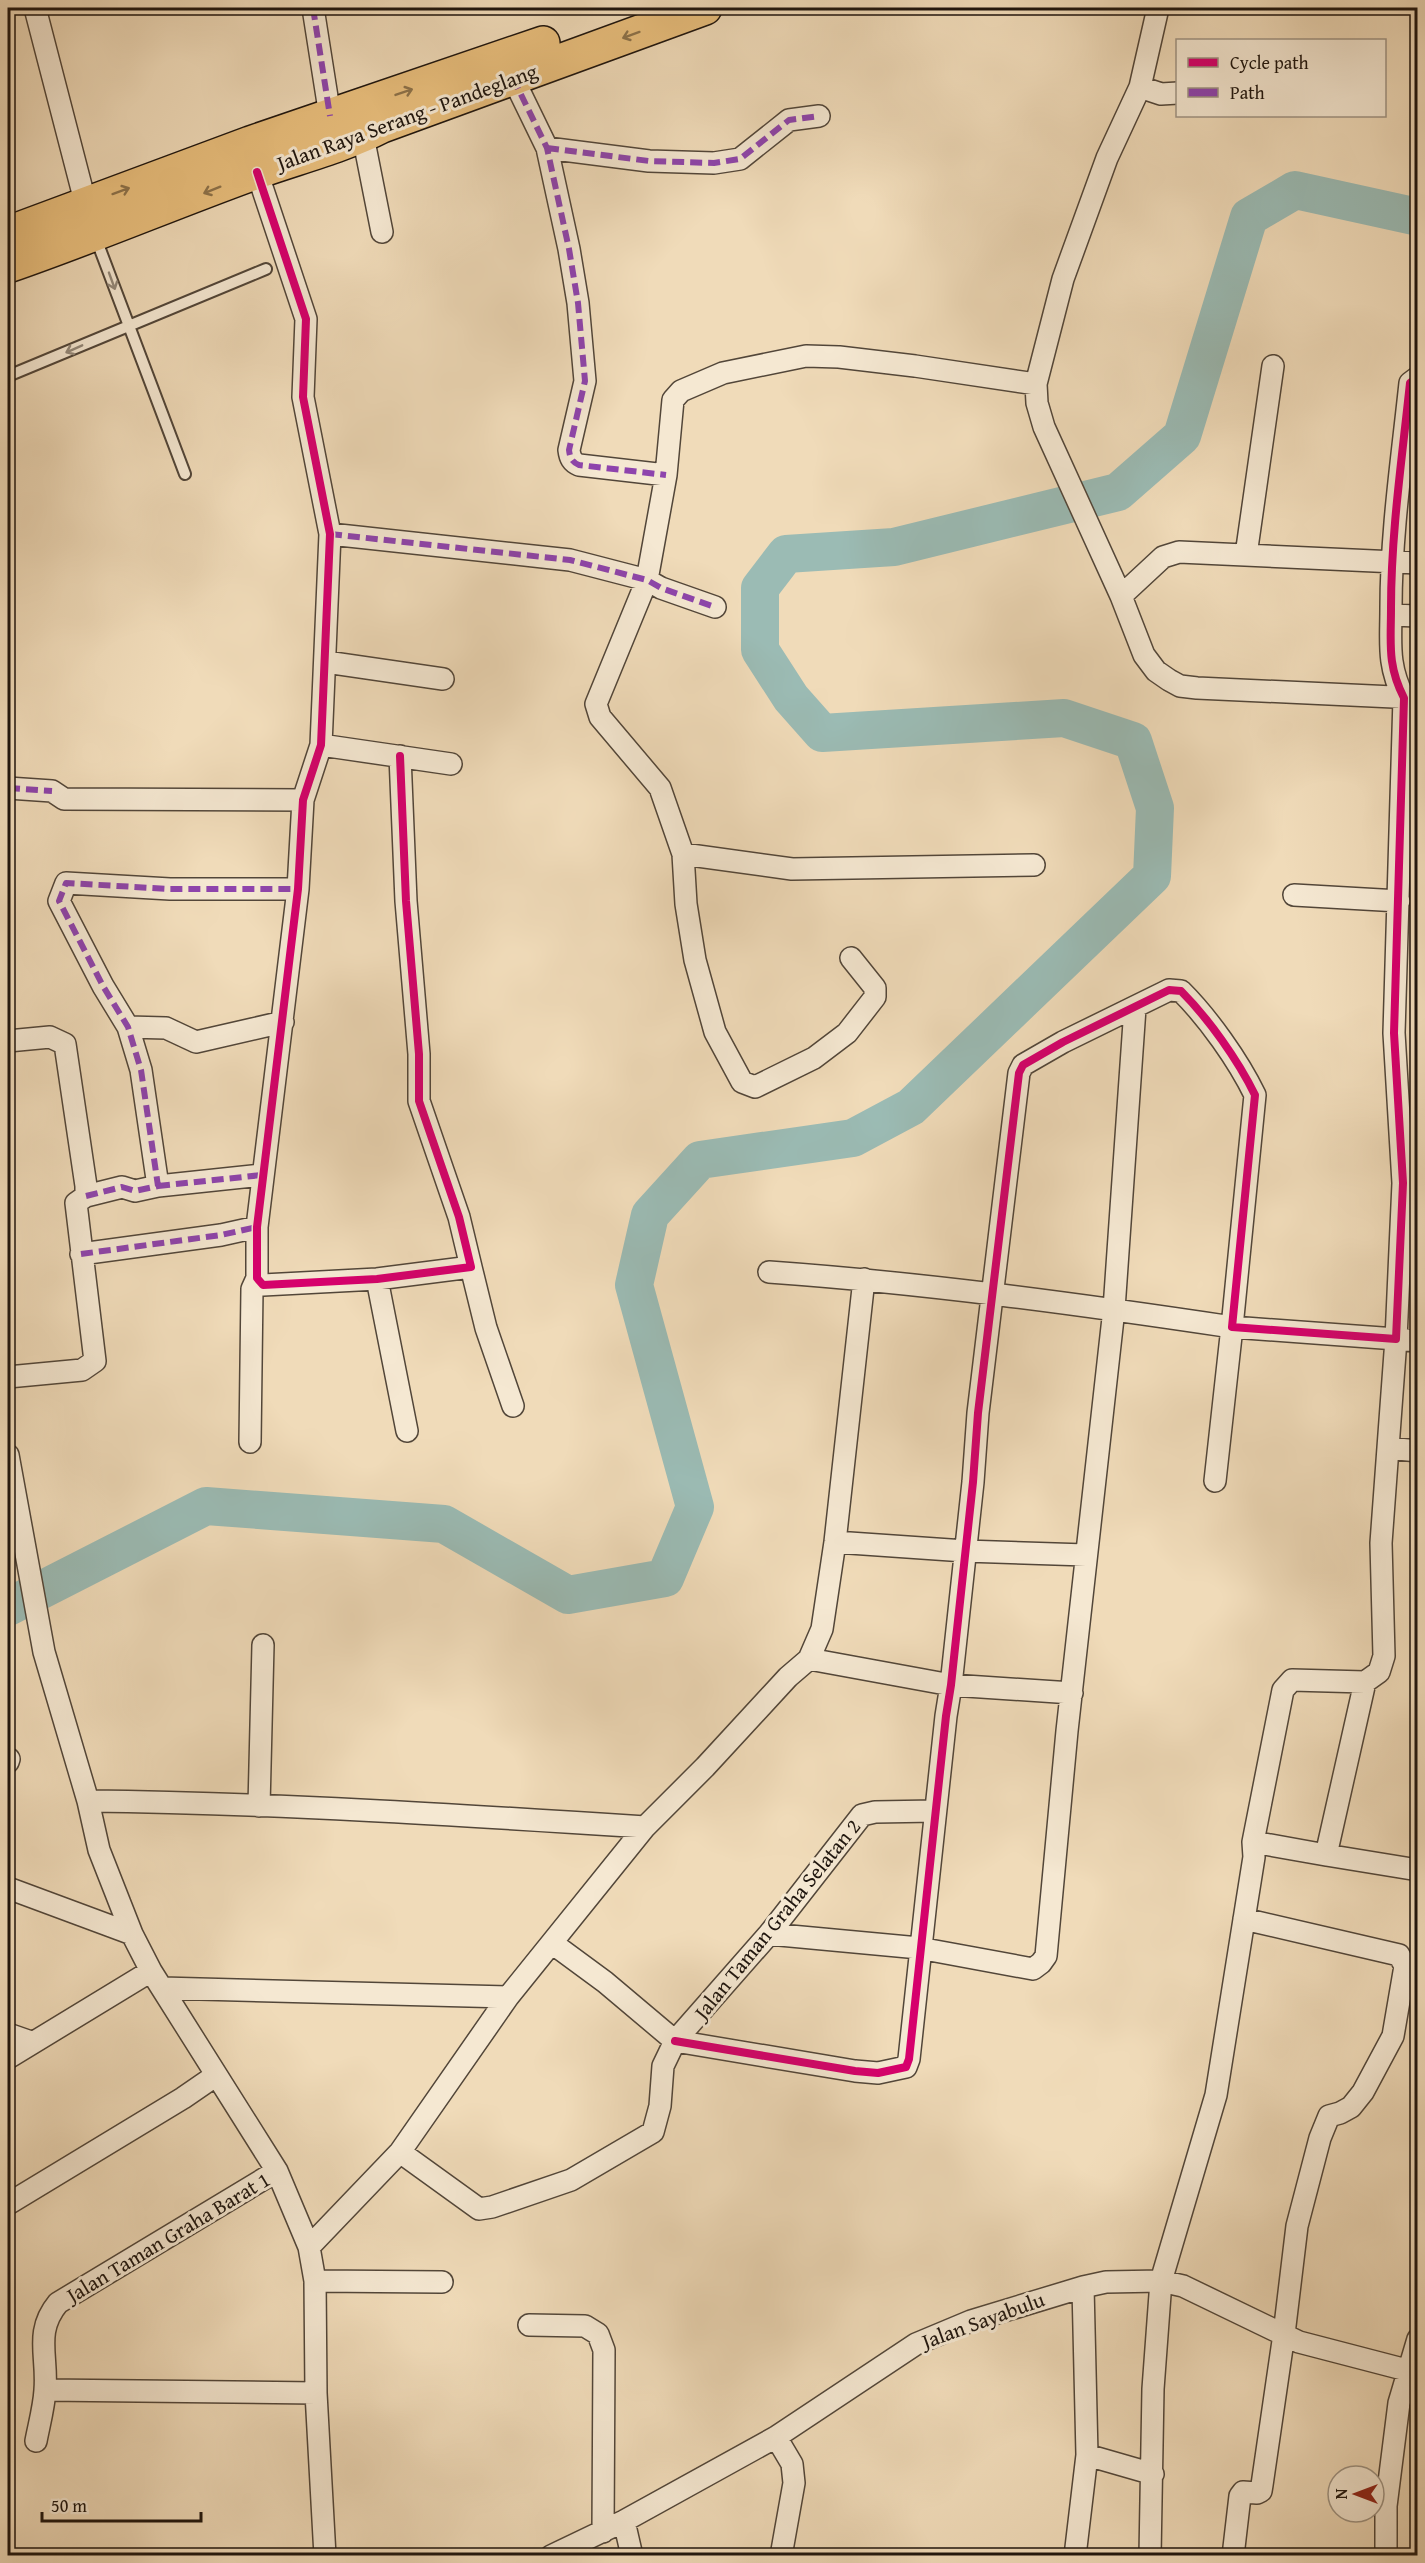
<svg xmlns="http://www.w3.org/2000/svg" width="1425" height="2563" font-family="'Gentium Book Plus',serif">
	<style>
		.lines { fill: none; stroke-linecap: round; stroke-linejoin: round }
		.river { stroke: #9bbbb4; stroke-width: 38 }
		.lane-casing { stroke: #524639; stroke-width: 14 }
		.street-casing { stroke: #524639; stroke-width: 24 }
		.highway-casing { stroke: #1e150e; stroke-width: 36 }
		.lane { stroke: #f5e8d2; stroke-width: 10 }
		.street { stroke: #f5e8d2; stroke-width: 21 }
		.highway { stroke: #e8be7c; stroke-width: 33 }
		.quiet { stroke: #8e44ad; stroke-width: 6; stroke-dasharray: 12 6; stroke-linecap: butt }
		.cycleway-casing { stroke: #f5e8d2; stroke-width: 11 }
		.cycleway { stroke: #d6006c; stroke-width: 8 }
		.oneway { stroke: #8d724a }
		.oneway2 { stroke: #94897a }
		.labels { text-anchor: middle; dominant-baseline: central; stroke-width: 6; stroke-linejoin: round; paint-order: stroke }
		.street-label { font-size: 21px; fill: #1e150e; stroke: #f5e8d2 }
	</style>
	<rect width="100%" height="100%" fill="#f0dbb9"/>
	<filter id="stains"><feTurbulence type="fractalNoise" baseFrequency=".00333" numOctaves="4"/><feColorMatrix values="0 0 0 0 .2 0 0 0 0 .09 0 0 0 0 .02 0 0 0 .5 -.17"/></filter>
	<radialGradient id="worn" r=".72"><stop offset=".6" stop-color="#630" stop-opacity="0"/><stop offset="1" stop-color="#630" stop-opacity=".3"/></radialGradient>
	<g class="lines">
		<!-- river -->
		<path class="river" d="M8 1607 206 1506 444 1524 568 1595 665 1578 695 1507 634 1285 650 1215 700 1160 853 1138 911 1107 1152 876 1155 808 1133 741 1064 718 822 733 791 698 760 650V588L786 554 894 547 1118 492 1182 436 1249 217 1295 190 1418 217"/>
		<defs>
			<path id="lane" d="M95 236 185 474
				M8 376 266 269"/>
			<path id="street" d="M35 8 86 205
				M313 8 330 116
				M1158 8 1140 87 1107 158 1063 279 1036 384 1037 403 1044 427 1121 596 1144 655 1156 671 1169 680 1180 686 1197 688 1415 698
				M513 78 547 148 569 249 578 303 585 381 569 450C570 458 572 462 579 465L666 475
				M1140 87 1161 94 1178 93
				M363 136 382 232
				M547 148 649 161 714 163 740 159 789 120 819 116
				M257 172 306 319 303 397 330 534 321 745 303 800 298 889 257 1227V1278L263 1285 377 1279 471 1267 459 1217 419 1101V1054L406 901 400 756
				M330 534 570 560 647 580 661 588 715 607
				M1246 555 1273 366
				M1121 596 1163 557 1179 552 1418 563
				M1391 615 1418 616
				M326 662 443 679
				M321 745 451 764
				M8 788 52 791 64 799 303 800
				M683 854 792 869 1034 865
				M1294 895 1399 901
				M851 958 875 988V997L847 1033 814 1058 755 1087 742 1082 715 1032 695 960 686 904 683 854 660 788 600 717 596 704 647 580 666 475 673 400 681 391 723 373 806 356 839 357 915 366 1036 384
				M128 1027 166 1028 196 1042 283 1022
				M8 1041 50 1037 65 1044 86 1186V1196L76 1203 95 1361 82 1370 8 1377
				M158 1186 262 1175
				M86 1196 122 1187 135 1191 158 1186 141 1070 128 1027 103 986 59 901 66 883 170 889H298
				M81 1254 221 1235 257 1227
				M471 1267 486 1328 513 1406
				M769 1272C924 1283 1078 1304 1232 1327L1215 1481
				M377 1279 407 1431
				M250 1442 252 1289 257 1278
				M1388 1448 1418 1451
				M8 1455 44 1652 88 1801 99 1850 132 1934 151 1971 277 2171 309 2247 315 2281 316 2393 325 2556
				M835 1542 965 1551 1086 1555
				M809 1659 951 1685 1072 1693
				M8 1762 9 1759
				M88 1801C274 1803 459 1815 645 1827L705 1767 788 1677 809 1659 822 1629 835 1542 864 1279
				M259 1806 263 1645
				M1253 1842 1326 1855 1365 1682
				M1326 1855 1418 1870
				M8 1888 132 1934
				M769 1934 919 1948 1033 1969 1041 1963 1046 1956 1067 1731 1114 1309 1135 1008
				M552 1943 605 1982 675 2041
				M162 1988 508 1997
				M8 2034 31 2042
				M675 2041 855 2071 878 2073 906 2067 909 2059 946 1716 951 1685 973 1482 978 1413 1019 1073 1023 1065 1063 1042 1169 990 1181 991C1208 1018 1238 1060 1255 1095L1232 1327 1396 1339 1403 1183 1394 1033 1404 698C1387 665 1391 643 1391 608 1391 533 1402 459 1410 383L1418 377
				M8 2058 151 1971
				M400 2152 479 2209 492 2207 571 2180 653 2132 660 2106 663 2066 675 2041 769 1934 862 1815 875 1812 935 1811
				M8 2204 183 2098 215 2076
				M309 2247 400 2152 508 1997 645 1827
				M315 2281 442 2282
				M529 2325 585 2326 598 2334 604 2350 603 2532
				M45 2390 316 2393
				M776 2437 792 2464 794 2483 781 2556
				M36 2441C39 2425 44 2407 45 2390 48 2356 34 2332 58 2303L277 2171
				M1087 2455 1153 2474
				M624 2521 632 2556
				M551 2556 624 2521 776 2437 916 2344 971 2321 1083 2287 1106 2282 1161 2281 1183 2286 1299 2342 1418 2373
				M1075 2556 1087 2455 1083 2287
				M1150 2556 1153 2389 1161 2281 1216 2095 1254 1857 1253 1842 1283 1690 1292 1680 1365 1682 1379 1672 1384 1656 1381 1543 1396 1339 1418 1341
				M1233 2556 1240 2496 1243 2492 1257 2493 1261 2491 1262 2485 1284 2334 1297 2226 1320 2138 1329 2116 1340 2113 1351 2107 1363 2092 1393 2036 1405 1966 1399 1955 1244 1919
				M1386 2556V2506L1399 2403 1418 2339"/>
			<path id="highway" d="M8 233 250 143 543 43
				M8 266C92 237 174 202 257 172 299 157 343 146 382 126L705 8"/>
		</defs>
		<!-- lane casing -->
		<use href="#lane" class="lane-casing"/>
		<!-- street casing -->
		<use href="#street" class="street-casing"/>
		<!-- highway casing -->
		<use href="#highway" class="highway-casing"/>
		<!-- lane -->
		<use href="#lane" class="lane"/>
		<!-- street -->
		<use href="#street" class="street"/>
		<!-- highway -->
		<use href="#highway" class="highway"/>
		<!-- quiet -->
		<path class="quiet" d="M313 8 330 116
			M513 78 547 148 569 249 578 303 585 381 569 450C570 458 572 462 579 465L666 475
			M547 148 649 161 714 163 740 159 789 120 819 116
			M330 534 570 560 647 580 661 588 715 607
			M8 788 52 791
			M158 1186 262 1175
			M86 1196 122 1187 135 1191 158 1186 141 1070 128 1027 103 986 59 901 66 883 170 889H298
			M81 1254 221 1235 257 1227"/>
		<defs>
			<path id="cycleway" d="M257 172 306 319 303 397 330 534 321 745 303 800 298 889 257 1227V1278L263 1285 377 1279 471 1267 459 1217 419 1101V1054L406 901 400 756
				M675 2041 855 2071 878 2073 906 2067 909 2059 946 1716 951 1685 973 1482 978 1413 1019 1073 1023 1065 1063 1042 1169 990 1181 991C1208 1018 1238 1060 1255 1095L1232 1327 1396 1339 1403 1183 1394 1033 1404 698C1387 665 1391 643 1391 608 1391 533 1402 459 1410 383L1418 377"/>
		</defs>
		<!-- cycleway casing -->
		<use href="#cycleway" class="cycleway-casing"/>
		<!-- cycleway -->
		<use href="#cycleway" class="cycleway"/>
	</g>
	<!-- one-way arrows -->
	<defs><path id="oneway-shaft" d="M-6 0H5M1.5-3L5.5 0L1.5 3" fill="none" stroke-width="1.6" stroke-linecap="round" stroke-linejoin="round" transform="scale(1.5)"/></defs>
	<g class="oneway">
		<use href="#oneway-shaft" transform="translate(631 35) rotate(160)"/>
		<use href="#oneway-shaft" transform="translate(404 92) rotate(-19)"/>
		<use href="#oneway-shaft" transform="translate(212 190) rotate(158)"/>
		<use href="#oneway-shaft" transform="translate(121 191) rotate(-20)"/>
	</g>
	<g class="oneway2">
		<use href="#oneway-shaft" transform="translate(112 281) rotate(70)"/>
		<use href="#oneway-shaft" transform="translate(74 349) rotate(156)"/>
	</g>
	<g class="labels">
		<!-- street labels -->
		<g class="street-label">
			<text transform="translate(407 117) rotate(-20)">Jalan Raya Serang - Pandeglang</text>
			<text transform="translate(777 1919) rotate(-51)">Jalan Taman Graha Selatan 2</text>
			<text transform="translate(168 2237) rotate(-31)">Jalan Taman Graha Barat 1</text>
			<text transform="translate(983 2320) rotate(-20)">Jalan Sayabulu</text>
		</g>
	</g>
	<!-- margin -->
	<rect width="1425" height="2563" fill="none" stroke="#f0dbb9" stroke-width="30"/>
	<rect x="9" y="9" width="1407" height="2545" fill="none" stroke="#1e150e" stroke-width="3"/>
	<rect x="15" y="15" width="1395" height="2533" fill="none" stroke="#1e150e" stroke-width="1.5"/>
	<!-- legend -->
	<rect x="1176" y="39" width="210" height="78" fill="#f5e8d2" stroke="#9f9484" stroke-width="1.5"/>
	<rect x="1188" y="58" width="30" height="9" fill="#d6006c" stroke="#9f9484" stroke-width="1.5"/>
	<text x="1230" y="69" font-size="18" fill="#1e150e">Cycle path</text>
	<rect x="1188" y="88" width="30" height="9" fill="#8e44ad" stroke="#9f9484" stroke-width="1.5"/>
	<text x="1230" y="99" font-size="18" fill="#1e150e">Path</text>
	<!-- north arrow -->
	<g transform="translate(1356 2494) rotate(270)"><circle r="28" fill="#f5e8d2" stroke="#9f9484" stroke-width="1.5"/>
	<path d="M0-4.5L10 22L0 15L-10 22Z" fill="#8f2418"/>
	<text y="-9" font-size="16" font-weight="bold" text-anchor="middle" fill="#1e150e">N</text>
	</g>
	<!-- scale -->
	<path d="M42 2512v9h159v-9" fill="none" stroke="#1e150e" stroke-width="3"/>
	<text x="51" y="2512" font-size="18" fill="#1e150e" stroke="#f5e8d2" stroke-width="4.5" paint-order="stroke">50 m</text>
	<rect width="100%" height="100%" filter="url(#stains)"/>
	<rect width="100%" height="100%" fill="url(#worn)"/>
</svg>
